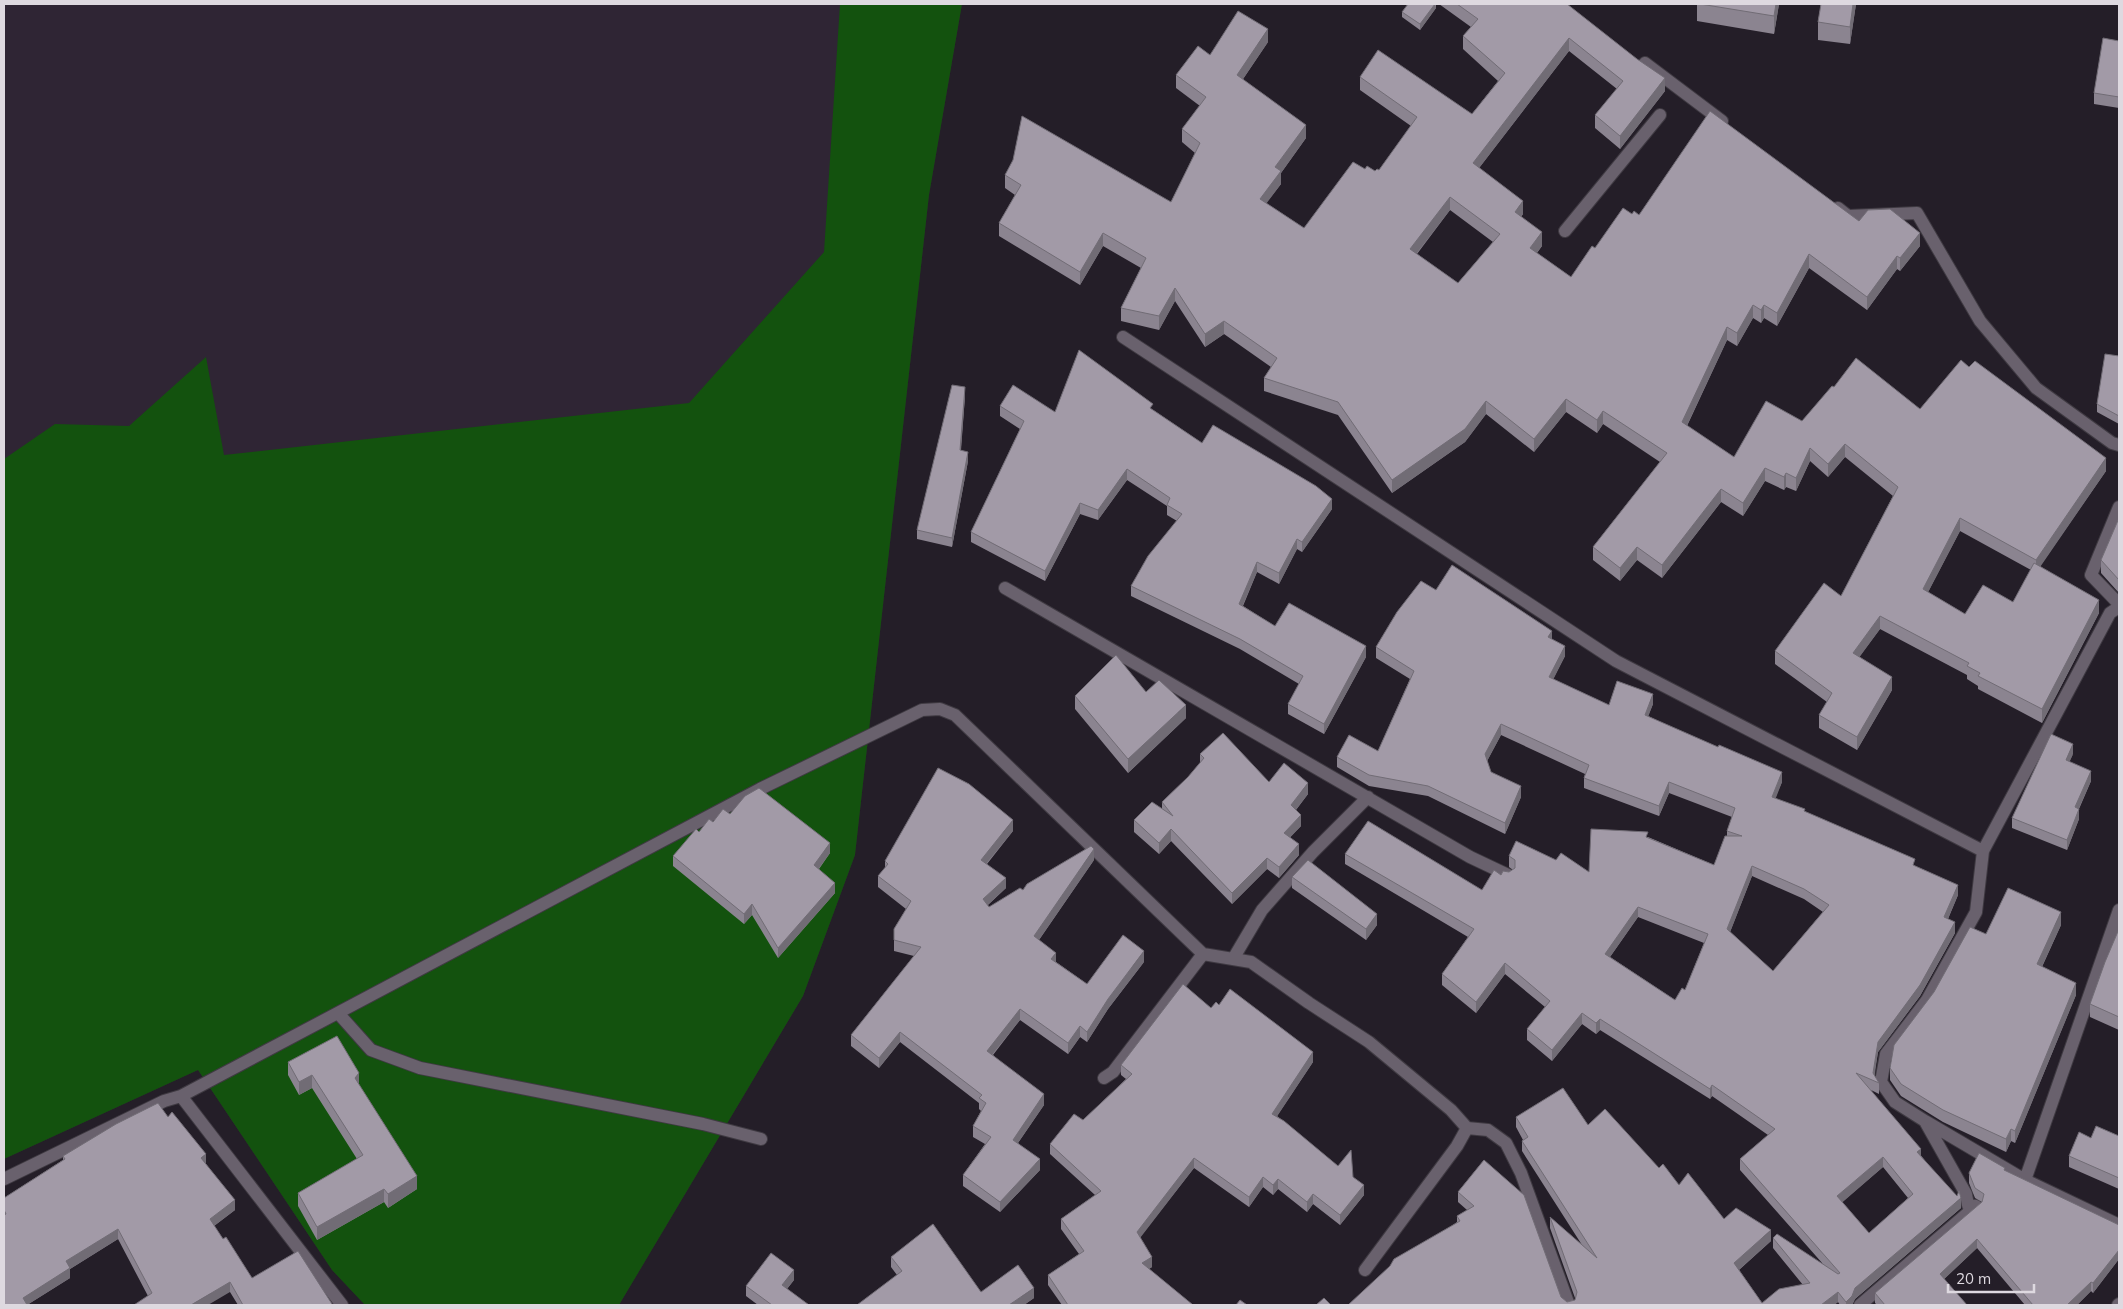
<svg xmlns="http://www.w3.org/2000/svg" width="2123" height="1309" font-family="Mulish,sans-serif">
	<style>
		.built { fill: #2f2534 }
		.green { fill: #13520e }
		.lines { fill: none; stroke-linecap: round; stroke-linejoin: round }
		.minor-casing { stroke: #3f3a42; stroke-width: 14 }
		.minor { stroke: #69616d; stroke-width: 12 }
		.wall { fill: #8b8490; fill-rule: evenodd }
		.shaded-wall { fill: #716c75 }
		.building { fill: #a29aa7; stroke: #716c75; fill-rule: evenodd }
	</style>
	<rect width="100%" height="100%" fill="#241e28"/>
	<!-- built -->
	<path class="built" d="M4 4H962L929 195 855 855 803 996 619 1305H365L332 1270 198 1070 4 1159Z"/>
	<!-- green -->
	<path class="green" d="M840 4H962L929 195 855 855 803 996 619 1305H365L332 1270 198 1070 4 1159V459L55 424 129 426 206 357 224 455 689 403 824 252Z"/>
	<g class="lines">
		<defs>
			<path id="minor" d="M1645 63 1722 121
				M1838 208 1848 216 1917 213 1980 321 2036 388 2112 443 2119 445
				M1565 231 1660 115
				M1123 337 1616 661 1983 851
				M2119 507 2091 575 2119 604
				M1005 588 1470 857 1508 875
				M2119 607 2110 613 1983 851 1976 912 1927 1000 1886 1054 1881 1082 1895 1102 1925 1121 2025 1180 2119 1225
				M1233 959 1262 910 1313 852 1368 797
				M338 1013 371 1050 420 1068 703 1124 761 1139
				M1104 1078 1113 1072 1203 954 1251 962 1309 1003 1369 1042 1451 1110 1467 1128 1457 1146 1365 1270
				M181 1096 760 789 922 710 940 709 955 715 1203 954
				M1467 1128 1488 1130 1506 1143 1521 1173 1569 1305
				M4 1179 164 1101 181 1096 342 1305
				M2025 1180 2119 910
				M1860 1305 1976 1206 1968 1205 1966 1194 1926 1123
				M2118 1305 2119 1304"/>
		</defs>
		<!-- minor casing -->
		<use href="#minor" class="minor-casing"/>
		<!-- minor -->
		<use href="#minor" class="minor"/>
	</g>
	<!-- wall -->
	<path class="wall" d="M1436 4V8L1420 30 1402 17V12Z
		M1439 4H1567L1665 91 1620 149 1595 128V115L1617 89 1569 51 1479 168 1523 214 1521 217 1542 246 1537 253 1571 277 1595 248 1632 214 1859 221 1920 246 1900 271 1897 269 1867 310 1809 268 1777 326 1764 318 1761 323 1753 318 1737 346 1727 340 1687 426 1734 457 1802 421 1834 387 1920 409 2106 471 2040 566 2099 613 2042 723 1978 689V686L1967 679V675L1880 629 1859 657 1892 690 1857 750 1819 728V715L1827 702 1775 664V651L1841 596 1893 496 1845 457 1828 477 1810 461 1796 491 1786 487 1784 490 1765 481 1743 516 1721 502 1662 578 1637 560 1620 581 1593 560V547L1660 462 1603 424 1597 433 1566 412 1534 452 1486 414 1465 442 1392 493 1338 415 1264 391V378L1271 367 1224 334 1205 347 1175 301 1159 330 1121 321V308L1141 268 1103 246 1080 285 999 236V223L1015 195 1005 188V175L1171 202 1195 153 1182 142V129L1200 106 1176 88V75L1210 55 1268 42 1243 79 1306 138 1281 173V184L1266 203 1304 228 1365 169 1375 171 1379 170 1411 126 1360 90V77L1472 114 1498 81 1463 49V36L1471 27ZM1450 210 1493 242 1458 283 1417 254ZM1960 531 2031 570 2013 602 1965 614 1928 592Z
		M1697 4H1779L1774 34 1697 21Z
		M1821 4H1856L1850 44 1818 40V22Z
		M2119 41V108L2094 104V93Z
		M2119 356V424L2097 412V404Z
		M965 396 961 450 968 461 952 547 917 539V530Z
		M1000 406 1055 412 1153 410 1202 443 1332 509 1302 552 1297 549 1279 584 1257 572 1243 606 1275 626 1366 657 1324 734 1288 714V704L1299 684 1240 649 1131 596V586L1177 521 1167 515V506L1127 480 1098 520 1080 514 1045 581 971 542V532L1020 429 1000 416Z
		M2119 518V593L2101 573V560Z
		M1436 590 1552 639 1565 656 1553 679 1609 705 1653 704 1648 716 1782 782 1775 798 1915 866 1958 895 1948 919 1955 933 1920 996 1878 1052 1874 1075 1879 1083V1094L1871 1090 1961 1208 1855 1299 1852 1305H1840L1838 1302 1834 1305H1348L1457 1222V1216L1467 1210 1458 1202V1192L1484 1160 1561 1297 1567 1302 1575 1300V1298L1550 1228V1217L1582 1245 1522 1151V1141L1523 1140 1516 1127V1117L1588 1125 1659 1168 1679 1185 1724 1219 1771 1241 1739 1270 1762 1303 1803 1285 1773 1248V1238L1823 1264 1740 1170V1159L1768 1135 1712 1096 1710 1099 1600 1030 1596 1034 1582 1024 1552 1061 1527 1040V1029L1545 1007 1505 974 1476 1013 1442 985V974L1468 937 1345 864V854L1482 890 1501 875 1509 872 1513 870 1509 867V856L1556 860 1589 872 1648 837 1714 865 1727 836V831L1732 817 1669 793 1659 816 1584 788V778L1585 774 1501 735 1487 761 1491 772 1521 797 1505 834 1428 796 1369 786 1337 767V757L1378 751 1410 679 1376 658V647ZM1752 876 1804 899 1823 912 1773 971 1730 932ZM1638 917 1704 943 1685 990 1675 1000 1610 957ZM1883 1167 1908 1198 1869 1233 1842 1202Z
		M1146 692 1186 718 1128 773 1075 709V696Z
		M1200 754 1269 782 1308 794 1296 810 1301 826 1290 837 1299 855 1279 878 1267 869 1232 904 1171 841 1159 854 1134 832V820L1162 808V802L1188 777 1200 763Z
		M2073 754 2069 762 2091 781 2079 809V819L2067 850 2012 828V818Z
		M730 814 830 853 819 869 835 893 778 958 752 915 744 924 673 866V856L699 832Z
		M1013 831 987 864 1006 888 988 905 989 907 1023 890 1094 860 1039 940 1056 962 1087 984 1144 962 1108 1009 1087 1042 1080 1037 1068 1054 1020 1020 993 1055 1044 1105 1018 1143 1040 1170 1000 1212 963 1186V1175L985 1144 973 1137V1126L981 1111 979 1109V1103L900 1042 879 1068 851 1046V1035L914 956 894 951V929L906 909 878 887V876L885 868V861Z
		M1292 877 1377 925 1366 940 1292 888Z
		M2061 925 2042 967 2076 995 2015 1143 2011 1141 2006 1152 1943 1122 1901 1096 1890 1080V1068L1986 934Z
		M2119 929V1030L2090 1017V1004Z
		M1219 1005 1313 1062 1277 1116 1338 1166 1353 1177 1364 1195 1340 1225 1313 1204 1307 1212 1278 1189 1273 1195 1263 1187 1249 1207 1194 1168 1140 1237 1152 1267 1149 1269 1193 1305H1062L1048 1285V1275L1079 1254 1061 1229V1219L1095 1195 1050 1154V1144L1083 1120 1126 1079 1121 1075V1065L1211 1008Z
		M288 1062 359 1085 417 1189 388 1208 384 1202 317 1240 298 1206V1193L357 1159 312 1088 299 1095 288 1075Z
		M168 1117 206 1164 235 1210 214 1226 223 1239 252 1278 332 1305H238L230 1292 148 1296 118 1239 70 1269V1278L27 1305H4V1198L63 1160V1156Z
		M2119 1136V1189L2069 1167V1156L2091 1138Z
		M2005 1171 2119 1225V1259L2093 1293 2091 1291 2077 1305H2025L1977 1248 1944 1279 1967 1305H1877L1875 1303V1293L1982 1202 1975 1198 1969 1183V1173Z
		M891 1257 981 1292 1034 1298 1024 1305 897 1275 891 1267Z
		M794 1280 787 1289 809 1305H758L746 1296V1286Z"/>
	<!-- shaded-wall -->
	<path class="shaded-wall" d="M1435 4 1436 8 1420 30V24Z
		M1776 4H1779L1774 34V16Z
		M1853 4H1856L1850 44V27Z
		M1268 29V42L1237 88V75Z
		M1569 38V51L1473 176V163Z
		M1665 78V91L1620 149V136Z
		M1306 125V138L1281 173V184L1260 212V199L1275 167Z
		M1450 197V210L1410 262V249Z
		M1523 201V214L1515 225V212Z
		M1542 232V246L1530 261V248Z
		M1103 233V246L1080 285V272Z
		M1920 233V246L1900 271V258Z
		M1809 254V268L1777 326V313Z
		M1897 256V269L1867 310V297Z
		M1175 288V301L1159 330V316Z
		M1753 305V318L1737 346V333Z
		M1764 305V318L1761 323V310Z
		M1224 321V334L1205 347V334Z
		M1727 327V340L1682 436V422Z
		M965 387V396L960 459V450Z
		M1566 399V412L1534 452V439Z
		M1486 401V414L1465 442 1392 493V480Z
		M1603 411V424L1597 433V420Z
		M1845 444V457L1828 477V464Z
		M1810 448V461L1796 491V478Z
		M968 452V461L952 547V538Z
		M2106 458V471L2036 573V560Z
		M1765 468V481L1743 516V503Z
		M1127 469V480L1098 520V510Z
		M1786 473V487L1784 490V477Z
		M1721 489V502L1662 578V565Z
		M1332 499V509L1302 552V542Z
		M1080 503V514L1045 581V571Z
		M1960 518V531L1923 602V589Z
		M1297 539V549L1279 584V573Z
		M1637 547V560L1620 581V568Z
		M1257 562V572L1239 614V604Z
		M2099 600V613L2042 723V709Z
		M1880 616V629L1853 666V653Z
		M1552 631V641L1548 637Z
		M1366 646V657L1324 734V724Z
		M1565 646V656L1549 688V677Z
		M1892 677V690L1857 750V737Z
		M1653 694V704L1645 725V715Z
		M1186 705V718L1128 773V759Z
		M1501 724V735L1485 765V754Z
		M2073 744V754L2066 770V760Z
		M2091 771V781L2075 817V807Z
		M1782 772V782L1772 808V797Z
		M1669 782V793L1659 816V806Z
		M1308 783V794L1291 816V805Z
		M1521 786V797L1505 834V823Z
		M2079 809V819L2067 850V840Z
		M1301 815V826L1284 844V833Z
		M1013 820V831L981 870V860Z
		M1171 829V841L1159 854V843Z
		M830 843V853L814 875V865Z
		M1299 844V855L1279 878V867Z
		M1094 849V860L1034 947V936Z
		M1267 858V869L1232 904V893Z
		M1752 866V876L1727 940V929Z
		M1006 878V888L983 909V899Z
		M835 883V893L778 958V948Z
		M1958 885V895L1944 928V917Z
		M752 904V915L744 924V914Z
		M1638 907V917L1605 964V954Z
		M2061 912V925L2037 977V964Z
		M1377 914V925L1366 940V929Z
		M1955 922V933L1920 996 1878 1052 1874 1080 1873 1073 1878 1042Z
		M1144 951V962L1108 1009 1087 1042V1032L1108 999Z
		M1056 953V964L1051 959Z
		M1505 963V974L1476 1013V1002Z
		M2076 983V995L2015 1143V1131Z
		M1020 1009V1020L987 1061V1051Z
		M1582 1013V1024L1552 1061V1050Z
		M1600 1019V1030L1596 1034V1023Z
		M1080 1026V1037L1068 1054V1043Z
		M900 1032V1042L879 1068V1058Z
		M1313 1052V1062L1272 1124V1114Z
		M359 1073V1086L355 1078Z
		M312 1075V1088L299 1095V1082Z
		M1712 1085V1096L1710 1099V1089Z
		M1044 1094V1105L1013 1150V1140Z
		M2011 1129V1141L2006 1152V1139Z
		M1921 1149V1159L1917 1152Z
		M206 1154V1164L201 1158Z
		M1883 1157V1167L1837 1207V1196Z
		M1194 1158V1168L1137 1242V1232Z
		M1040 1159V1170L1000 1212V1202Z
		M417 1176V1189L388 1208V1194Z
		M1263 1177V1187L1249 1207V1197Z
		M1278 1179V1189L1273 1195V1185Z
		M1364 1185V1195L1340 1225V1215Z
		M384 1189V1202L317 1240V1227Z
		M1313 1194V1204L1307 1212V1202Z
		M1961 1198V1208L1855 1299 1852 1305H1846V1302L1855 1288Z
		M235 1200V1210L210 1229V1219Z
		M118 1229V1239L70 1269V1278L27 1305 23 1298 66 1261Z
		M1771 1230V1241L1734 1274V1263Z
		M1977 1239V1248L1940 1283V1274Z
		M2119 1250V1259L2093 1293V1283Z
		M1152 1257V1267L1142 1273V1263Z
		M794 1270V1280L782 1295V1285Z
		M230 1282V1292L208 1305H191Z
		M2091 1282V1291L2077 1305H2067Z
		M1034 1288V1298L1024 1305H1009Z
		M1838 1292V1302L1834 1305H1821Z"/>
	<!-- building -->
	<path class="building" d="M1408 4H1435L1420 24 1402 12Z
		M1457 4H1567L1637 59 1665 78 1620 136 1595 115 1623 81 1569 38 1473 163 1523 201 1515 212 1542 232 1530 248 1571 277 1592 246 1595 248 1623 208 1632 214 1634 211 1639 215 1710 111 1859 221 1868 210 1890 209 1920 233 1900 258 1897 256 1867 297 1809 254 1777 313 1764 305 1761 310 1753 305 1737 333 1727 327 1682 422 1734 457 1766 401 1802 421 1832 386 1834 387 1856 358 1920 409 1961 360 1969 367 1975 361 2106 458 2036 560 1960 518 1923 589 1965 614 1983 585 2013 602 2034 563 2099 600 2042 709 1978 676 1980 673 1967 666 1969 663 1880 616 1853 653 1892 677 1857 737 1819 715 1832 693 1775 651 1824 583 1841 596 1898 487 1845 444 1828 464 1810 448 1796 478 1786 473 1784 477 1765 468 1743 503 1721 489 1662 565 1637 547 1620 568 1593 547 1667 453 1603 411 1597 420 1566 399 1534 439 1486 401 1465 429 1392 480 1338 402 1264 378 1277 358 1224 321 1205 334 1175 288 1159 316 1121 308 1146 258 1103 233 1080 272 999 223 1021 185 1005 175 1013 160 1022 116 1171 202 1200 143 1182 129 1206 97 1176 75 1198 46 1210 55 1238 11 1268 29 1237 75 1306 125 1275 167 1281 171 1260 199 1304 228 1353 162 1365 169 1367 166 1375 171 1377 169 1379 170 1417 117 1360 77 1378 50 1472 114 1505 73 1463 36 1478 19ZM1450 197 1500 234 1458 283 1410 249Z
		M1700 4H1776L1774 16Z
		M1821 4H1853L1850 27 1818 22Z
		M2103 38 2119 41V97L2094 93Z
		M1079 350 1153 404 1150 408 1202 443 1213 425 1316 486 1332 499 1302 542 1297 539 1279 573 1257 562 1239 604 1275 626 1289 603 1366 646 1324 724 1288 704 1303 676 1240 639 1131 586 1148 556 1182 514 1167 505 1170 498 1127 469 1098 510 1080 503 1045 571 971 532 1024 421 1000 406 1013 385 1055 412Z
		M2105 354 2119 356V416L2097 404Z
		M952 385 965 387 960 450 968 452 952 538 917 530Z
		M2119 518V580L2101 560Z
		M1452 565 1552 631 1548 637 1565 646 1549 677 1609 705 1617 681 1653 694 1645 715 1718 747 1719 745 1782 772 1772 797 1805 809 1804 811 1915 859 1913 865 1958 885 1944 917 1955 922 1920 985 1878 1042 1873 1073 1879 1083 1856 1073 1921 1149 1917 1152 1957 1196 1959 1191 1961 1198 1855 1288 1852 1296 1846 1302 1838 1292 1821 1305H1348L1390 1266 1394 1259 1460 1221 1457 1216 1474 1206 1458 1192 1484 1160 1524 1195 1561 1297 1567 1302 1575 1300 1577 1292 1550 1217 1597 1258 1522 1141 1528 1137 1516 1117 1563 1088 1588 1125 1605 1109 1659 1168 1663 1164 1679 1185 1688 1173 1724 1219 1736 1208 1771 1230 1734 1263 1762 1303 1779 1289 1810 1283 1773 1238 1777 1234 1838 1274 1840 1273 1740 1159 1775 1129 1712 1085 1710 1089 1600 1019 1596 1023 1582 1013 1552 1050 1527 1029 1550 1001 1505 963 1476 1002 1442 974 1474 929 1345 854 1368 821 1482 890 1494 870 1501 875 1503 871 1509 872 1515 868V860L1509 856 1516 841 1556 860 1561 853 1589 872 1591 829 1648 832 1646 837 1714 865 1725 836H1742L1727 831 1735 808 1669 782 1659 806 1584 778 1589 765 1501 724 1485 754 1491 772 1521 786 1505 823 1428 786 1369 775 1337 757 1349 735 1378 751 1414 671 1376 647 1397 612 1421 581 1436 590ZM1752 866 1804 889 1829 905 1773 971 1727 929ZM1638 907 1708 934 1685 990 1682 988 1675 1000 1605 954ZM1883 1157 1913 1194 1869 1233 1837 1196Z
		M1116 655 1146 692 1159 680 1186 705 1128 759 1075 696Z
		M1223 733 1269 782 1284 763 1308 783 1291 805 1301 815 1284 833 1299 844 1279 867 1267 858 1232 893 1171 829 1159 843 1134 820 1152 802 1173 816 1162 802 1188 777 1204 758 1200 754Z
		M2051 734 2073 744 2066 760 2091 771 2075 807 2079 809 2067 840 2012 818Z
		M938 768 969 784 1013 820 981 860 1006 878 983 899 989 907 1020 888 1023 890 1027 884 1091 846 1094 849 1034 936 1056 953 1051 959 1087 984 1123 935 1144 951 1108 999 1087 1032 1080 1026 1068 1043 1020 1009 987 1051 1044 1094 1013 1140 1040 1159 1000 1202 963 1175 991 1137 973 1126 986 1103 979 1098 982 1095 900 1032 879 1058 851 1035 921 947 894 940V929L911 901 878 876 888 864 885 861Z
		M759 788 830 843 814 865 835 883 778 948 752 904 744 914 673 856 696 829 699 832 709 819 713 822 723 809 730 814 745 796Z
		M1308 860 1377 914 1366 929 1292 877Z
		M2008 888 2061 912 2037 964 2076 983 2015 1131 2011 1129 2006 1139 1943 1110 1901 1084 1890 1068 1894 1045 1934 992 1970 927 1986 934Z
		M2119 929V1017L2090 1004 2105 962Z
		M1183 984 1211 1008 1216 1002 1219 1005 1230 989 1313 1052 1272 1114 1284 1121 1338 1166 1351 1150 1353 1177 1364 1185 1340 1215 1313 1194 1307 1202 1278 1179 1273 1185 1263 1177 1249 1197 1194 1158 1137 1232 1152 1257 1142 1263 1193 1305H1068L1048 1275 1084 1251 1061 1219 1101 1191 1050 1144 1074 1114 1083 1120 1132 1074 1121 1065Z
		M337 1036 359 1073 355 1078 417 1176 388 1194 384 1189 317 1227 298 1193 363 1155 312 1075 299 1082 288 1062Z
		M158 1103 168 1117 172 1112 206 1154 201 1158 235 1200 210 1219 223 1239 226 1237 252 1278 298 1251 332 1304 330 1305H243L230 1282 191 1305H134L152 1293 118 1229 66 1261 70 1268 23 1298 26 1303 27 1305H4V1215L6 1214 4 1210V1198L65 1159 63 1156 116 1124Z
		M2096 1126 2119 1136V1178L2069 1156 2079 1132 2091 1138Z
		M1979 1153 2005 1168 2004 1170 2119 1225V1250L2093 1283 2091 1282 2067 1305H2033L1977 1239 1940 1274 1967 1305H1885L1875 1293 1982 1202 1984 1194 1975 1188 1969 1173Z
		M933 1224 981 1292 1018 1265 1034 1288 1009 1305H857L902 1271 891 1257Z
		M771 1253 794 1270 782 1285 809 1305H772L746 1286Z
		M1324 1298 1331 1305H1316Z
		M1240 1300 1247 1305H1236Z"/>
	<!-- border -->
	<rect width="2123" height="1309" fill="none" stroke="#ded9e0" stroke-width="10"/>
	<!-- scale -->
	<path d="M1948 1284v8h86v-8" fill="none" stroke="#ded9e0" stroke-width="2.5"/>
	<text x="1956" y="1284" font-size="15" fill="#ded9e0" stroke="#241e28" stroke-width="4" paint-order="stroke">20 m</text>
</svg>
